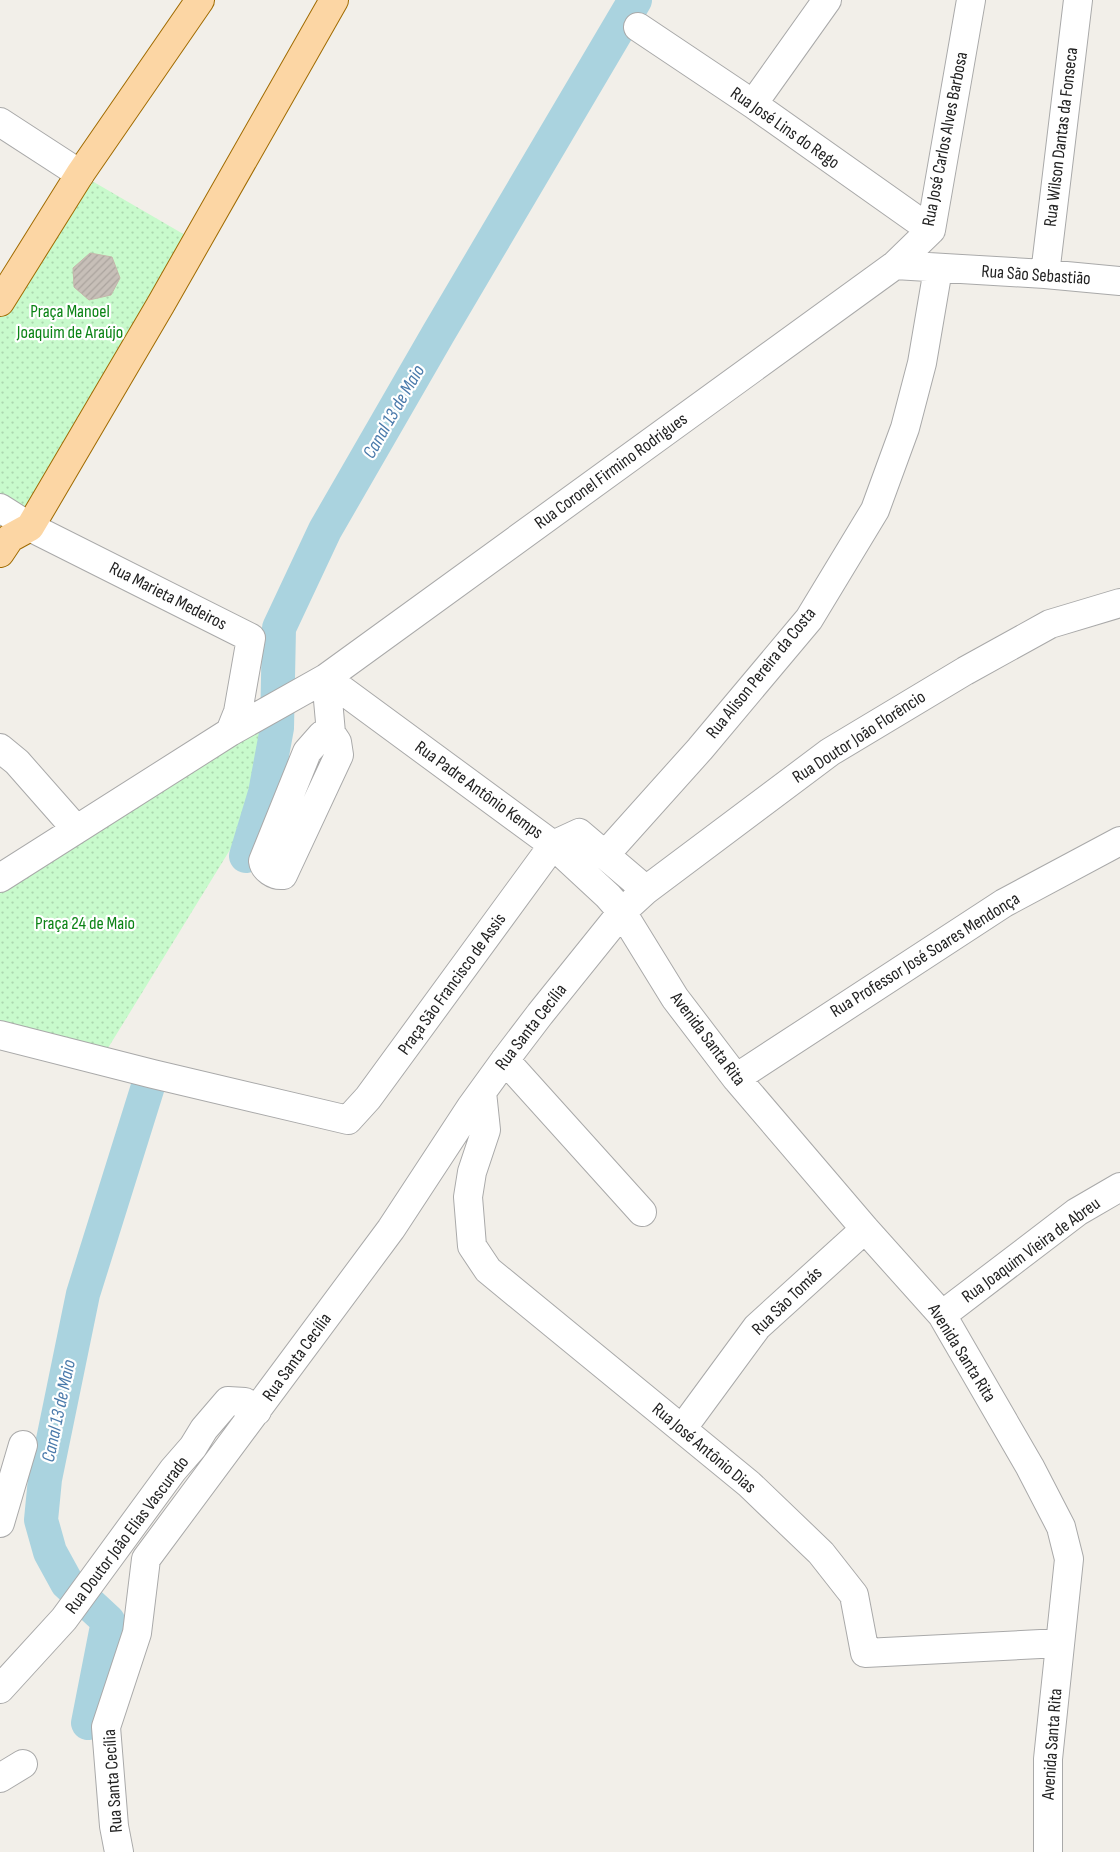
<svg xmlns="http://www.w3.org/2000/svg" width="1120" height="1852" font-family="'Sofia Sans Condensed',sans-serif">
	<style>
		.park { fill: url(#park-dots) }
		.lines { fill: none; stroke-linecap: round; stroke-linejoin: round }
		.canal { stroke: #aad3df; stroke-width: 34 }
		.building { fill: url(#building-hatch); stroke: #c4b6ab }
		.minor-casing { stroke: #a9a9a9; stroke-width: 30 }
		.major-casing { stroke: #a06b00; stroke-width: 30 }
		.minor { stroke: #fff; stroke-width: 28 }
		.major { stroke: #fcd6a4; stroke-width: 28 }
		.labels { text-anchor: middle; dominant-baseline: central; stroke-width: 4.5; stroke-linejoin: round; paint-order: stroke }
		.street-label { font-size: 18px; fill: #222; stroke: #fff }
		.park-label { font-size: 18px; fill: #0c8416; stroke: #fff }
		.water-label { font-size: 19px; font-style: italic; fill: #4a7aab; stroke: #fff }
	</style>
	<defs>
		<pattern id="park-dots" width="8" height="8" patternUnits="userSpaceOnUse" patternTransform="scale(1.25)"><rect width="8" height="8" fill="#c8facc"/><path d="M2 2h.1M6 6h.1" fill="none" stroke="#acd6af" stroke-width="1.8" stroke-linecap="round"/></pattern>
		<pattern id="building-hatch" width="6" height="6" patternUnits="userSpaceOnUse" patternTransform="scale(1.25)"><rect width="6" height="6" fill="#c7bfb8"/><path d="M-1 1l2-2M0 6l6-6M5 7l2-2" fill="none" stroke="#aba49e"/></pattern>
	</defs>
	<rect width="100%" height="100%" fill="#f2efe9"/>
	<!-- park -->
	<path class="park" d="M80 174 197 242 30 527 0 508V302Z
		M278 705 277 728 265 793 100 1061 0 1036V878Z"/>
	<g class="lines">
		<!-- canal -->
		<path class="canal" d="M246 856 265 793 277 728 279 628 325 530 438 334 635 0
			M88 1723 108 1621 67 1583 50 1552 41 1520 45 1479 83 1294 149 1083"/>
	</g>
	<!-- building -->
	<path class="building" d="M90 253 112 257 120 278 111 295 89 300 74 287 73 268Z"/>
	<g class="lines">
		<defs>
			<path id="minor" d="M638 27 753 104 931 230
				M753 104 827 0
				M0 122 80 174
				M895 265 931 230 971 0
				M1045 274 1078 0
				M0 508 30 527 251 638 238 712 230 732
				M326 678 553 845 608 896 622 912 675 998 736 1078 865 1229 942 1315 1030 1467 1061 1527 1069 1559 1048 1759V1852
				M326 678 331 733 337 742 339 755 283 875C274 876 264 869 263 861L307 752 322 735 331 733
				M0 748 17 762 76 829
				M605 855 700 749 809 619 875 510 905 428 922 363 938 269
				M0 878 230 732 326 678 895 265 1045 274 1120 281
				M0 1035 153 1074 348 1120 368 1098 553 845 579 833 646 890
				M505 1060 642 1212
				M736 1078 1004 903 1120 841
				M482 1092 486 1130 472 1172 468 1197 472 1246 488 1270 749 1484 821 1553 854 1595 865 1653 1060 1643
				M942 1315 1077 1212 1120 1187
				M682 1429 757 1327 865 1229
				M0 1523 23 1445
				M0 1689 64 1619 173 1470 193 1447 204 1429 228 1401 245 1402 257 1411
				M0 1778 23 1764
				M119 1852 114 1826 106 1727 137 1633 146 1559 391 1229 471 1107 505 1060 540 1014 622 912 646 890 830 752 965 671 1050 624 1120 603"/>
			<path id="major" d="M0 302 80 174 200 0
				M0 553 10 538 30 527 161 304 334 0"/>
		</defs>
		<!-- minor casing -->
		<use href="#minor" class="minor-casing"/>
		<!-- major casing -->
		<use href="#major" class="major-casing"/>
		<!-- minor -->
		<use href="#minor" class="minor"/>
		<!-- major -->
		<use href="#major" class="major"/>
	</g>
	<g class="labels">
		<!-- street labels -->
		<g class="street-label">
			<text transform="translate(785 128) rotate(35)">Rua José Lins do Rego</text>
			<text transform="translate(1061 137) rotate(-83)">Rua Wilson Dantas da Fonseca</text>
			<text transform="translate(945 139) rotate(-79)">Rua José Carlos Alves Barbosa</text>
			<text transform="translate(1036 275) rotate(4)">Rua São Sebastião</text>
			<text transform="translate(611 471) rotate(-36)">Rua Coronel Firmino Rodrigues</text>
			<text transform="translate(168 596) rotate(27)">Rua Marieta Medeiros</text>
			<text transform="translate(761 673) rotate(-51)">Rua Alison Pereira da Costa</text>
			<text transform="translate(859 737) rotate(-33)">Rua Doutor João Florêncio</text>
			<text transform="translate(479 790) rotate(36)">Rua Padre Antônio Kemps</text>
			<text transform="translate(925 955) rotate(-32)">Rua Professor José Soares Mendonça</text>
			<text transform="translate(452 984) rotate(-54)">Praça São Francisco de Assis</text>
			<text transform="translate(531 1027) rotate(-52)">Rua Santa Cecília</text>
			<text transform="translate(708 1039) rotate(53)">Avenida Santa Rita</text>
			<text transform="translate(1031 1250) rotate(-36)">Rua Joaquim Vieira de Abreu</text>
			<text transform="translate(787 1301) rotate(-44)">Rua São Tomás</text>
			<text transform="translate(962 1353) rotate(58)">Avenida Santa Rita</text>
			<text transform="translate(297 1357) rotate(-54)">Rua Santa Cecília</text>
			<text transform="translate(704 1448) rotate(40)">Rua José Antônio Dias</text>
			<text transform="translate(127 1535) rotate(-53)">Rua Doutor João Elias Vascurado</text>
			<text transform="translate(1052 1744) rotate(-86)">Avenida Santa Rita</text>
			<text transform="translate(113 1781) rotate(-94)">Rua Santa Cecília</text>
		</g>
		<!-- park labels -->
		<g class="park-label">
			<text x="70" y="311">Praça Manoel<tspan x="70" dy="21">Joaquim de Araújo</tspan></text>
			<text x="85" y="923">Praça 24 de Maio</text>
		</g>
		<!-- water labels -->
		<g class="water-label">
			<text transform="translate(394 412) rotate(-60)">Canal 13 de Maio</text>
			<text transform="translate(59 1411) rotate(-78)">Canal 13 de Maio</text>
		</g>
	</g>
</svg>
